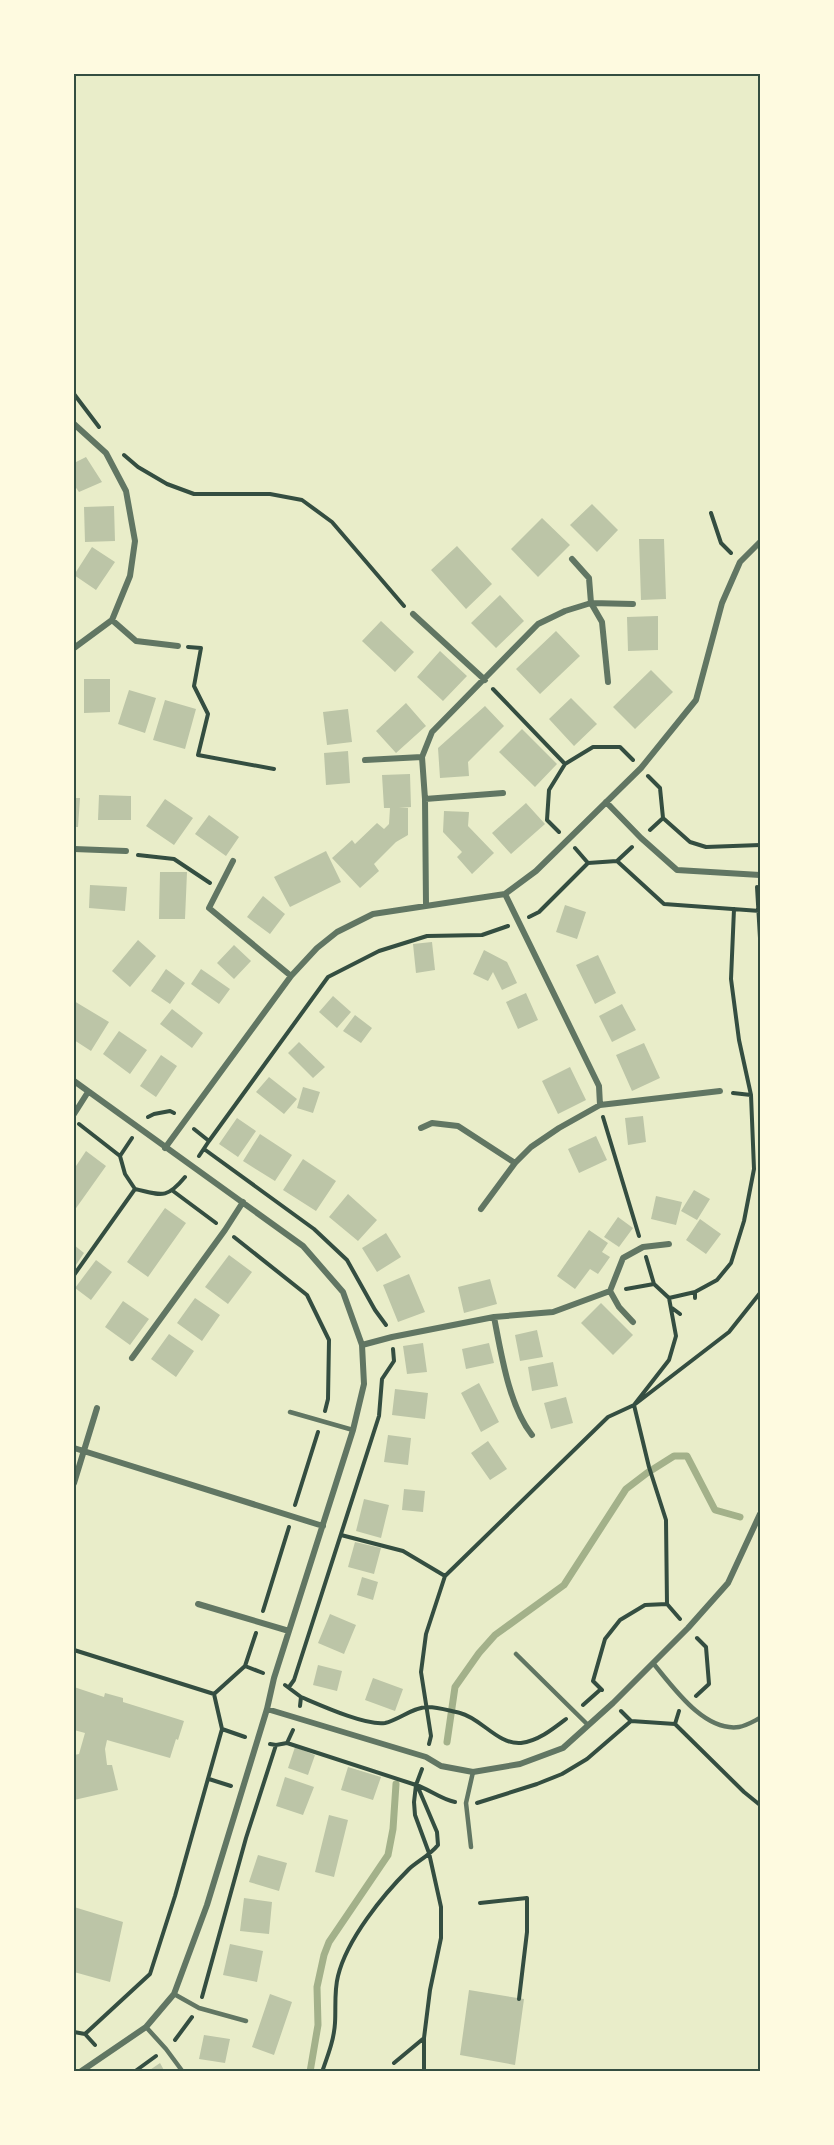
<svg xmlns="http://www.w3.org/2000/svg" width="834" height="2145" font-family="Montserrat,sans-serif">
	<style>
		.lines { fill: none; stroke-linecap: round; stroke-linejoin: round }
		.stream { stroke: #a3b18a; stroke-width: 7 }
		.building { fill: #bcc5a7 }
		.path { stroke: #344e41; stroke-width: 4 }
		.service { stroke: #617663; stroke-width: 4.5 }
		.minor { stroke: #617663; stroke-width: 6 }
		.neatline { fill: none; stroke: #344e41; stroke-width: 2 }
	</style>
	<rect width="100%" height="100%" fill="#e9edc9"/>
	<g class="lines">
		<!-- stream -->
		<path class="stream" d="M447 1742 455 1687 479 1653 495 1635 564 1585 626 1489 647 1473 674 1456H687L715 1510 740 1517
			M310 2072 318 2025 317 1987 324 1955 329 1942 388 1855 393 1829 396 1784"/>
	</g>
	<!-- building -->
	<path class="building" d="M86 457 102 482 79 492 74 485V463Z
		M592 504 618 530 597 552 570 525Z
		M114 506 115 541 85 542 84 507Z
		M542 518 570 545 538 577 511 549Z
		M639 539H664L666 599 641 600Z
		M457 546 492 584 466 609 431 570Z
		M92 547 115 562 96 590 74 575Z
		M500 595 524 621 496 648 471 623Z
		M658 616V650L628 651 627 617Z
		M381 621 414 652 395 672 362 641Z
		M556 631 580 656 540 694 516 669Z
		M440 651 467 676 443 701 417 677Z
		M651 670 673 692 635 729 613 707Z
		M84 679H110V712L84 713Z
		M129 690 156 698 145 733 118 724Z
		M571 698 597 724 574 746 549 719Z
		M165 700 196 709 185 749 153 740Z
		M406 703 426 726 396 753 376 731Z
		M485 706 504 726 468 762 469 776 440 778 438 748Z
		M348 709 352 742 327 745 323 712Z
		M522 729 557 764 535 787 499 752Z
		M348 751 350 783 326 785 324 753Z
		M410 774 411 807 399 808H408V835L396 842 374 864 379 871 360 888 332 858 352 840 355 844 377 823 384 829 389 824 390 808H384L382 775Z
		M99 795 131 796V820H98Z
		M74 798H80L78 827H74Z
		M165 799 193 818 174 845 146 826Z
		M526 803 545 824 511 854 492 833Z
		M444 811 469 812 468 826 494 853 472 874 457 857 462 852 443 832Z
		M209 815 239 837 226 856 195 834Z
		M326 851 341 882 290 907 274 877Z
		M160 872H187L185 919H159Z
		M90 885 127 887 125 911 89 908Z
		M263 896 285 914 270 934 247 917Z
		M565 905 586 912 577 939 556 932Z
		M138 940 156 956 130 987 112 971Z
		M432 942 435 970 416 973 413 944Z
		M234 945 251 961 234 979 217 963Z
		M484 950 507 962 517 983 502 990 493 972 488 981 473 974Z
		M598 955 616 993 595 1004 576 965Z
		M166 969 185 983 170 1004 151 991Z
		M201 969 230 989 219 1004 191 984Z
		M526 993 538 1020 518 1029 506 1002Z
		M333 996 351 1012 337 1028 319 1012Z
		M74 1001 109 1022 91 1051 74 1040Z
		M622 1004 636 1030 612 1042 599 1016Z
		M172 1009 203 1033 192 1048 160 1024Z
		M355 1015 372 1028 361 1043 343 1031Z
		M119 1031 147 1050 130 1074 103 1054Z
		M299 1042 325 1067 313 1078 288 1053Z
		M644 1043 660 1078 632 1091 616 1055Z
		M161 1055 177 1066 156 1097 140 1086Z
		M570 1067 586 1100 558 1114 542 1081Z
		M269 1077 297 1099 284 1114 256 1092Z
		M303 1087 320 1092 313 1113 297 1108Z
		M643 1116 646 1142 628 1145 625 1118Z
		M237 1118 256 1131 238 1157 219 1144Z
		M260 1134 292 1155 275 1181 243 1161Z
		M596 1136 607 1160 579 1173 568 1149Z
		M86 1151 106 1166 74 1211V1169Z
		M303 1159 336 1181 316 1211 283 1190Z
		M694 1190 710 1199 697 1220 681 1211Z
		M348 1194 377 1220 358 1241 329 1217Z
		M656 1196 682 1202 676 1225 651 1219Z
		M165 1208 186 1223 148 1277 127 1262Z
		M618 1217 633 1228 619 1247 604 1237Z
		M700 1219 721 1234 706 1254 686 1240Z
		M589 1230 608 1243 602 1252 610 1257 598 1274 590 1269 575 1289 557 1276Z
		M386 1233 401 1257 377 1272 362 1248Z
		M74 1245 84 1253 74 1268Z
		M229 1255 252 1272 228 1304 205 1287Z
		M96 1260 112 1272 91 1300 75 1288Z
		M409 1274 425 1312 398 1322 383 1285Z
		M490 1279 497 1304 464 1313 458 1287Z
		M195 1298 220 1315 202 1341 177 1323Z
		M123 1301 149 1319 130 1345 105 1327Z
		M601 1303 633 1335 613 1355 581 1323Z
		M537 1330 543 1357 520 1361 515 1335Z
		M169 1334 194 1351 176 1377 151 1359Z
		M423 1343 427 1372 407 1374 403 1346Z
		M489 1343 494 1363 466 1369 462 1349Z
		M553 1362 558 1386 532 1391 528 1367Z
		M479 1383 499 1422 481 1432 461 1393Z
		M395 1389 428 1393 425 1419 392 1415Z
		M566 1397 573 1423 551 1429 544 1403Z
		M388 1435 411 1438 408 1465 384 1462Z
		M488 1441 507 1469 490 1480 471 1453Z
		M404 1489 425 1491 423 1512 402 1510Z
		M364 1499 389 1505 381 1538 356 1531Z
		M355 1542 381 1548 374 1574 348 1567Z
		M362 1577 378 1582 373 1600 357 1595Z
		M330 1614 356 1625 344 1654 318 1643Z
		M318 1665 342 1671 337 1691 313 1685Z
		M373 1678 403 1689 395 1711 365 1700Z
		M74 1687 104 1697 105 1693 123 1698V1702L184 1721 178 1740 176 1739 170 1758 107 1740 105 1749 107 1765H112L118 1790 74 1800V1755L79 1754 85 1733 74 1730Z
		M295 1747 315 1755 308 1775 288 1768Z
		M348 1767 381 1777 373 1800 341 1790Z
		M285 1777 314 1787 303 1815 276 1806Z
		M329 1815 348 1820 334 1877 315 1872Z
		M258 1855 287 1863 279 1891 249 1882Z
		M244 1898 272 1902 269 1934 240 1931Z
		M74 1907 123 1922 110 1982 74 1972Z
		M230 1944 263 1951 257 1982 223 1975Z
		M469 1990 524 1999 515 2065 460 2055Z
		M270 1994 292 2002 274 2055 252 2047Z
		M204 2035 230 2039 225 2063 199 2059Z
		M160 2063 165 2072H147Z"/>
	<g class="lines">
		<!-- path -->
		<path class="path" d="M74 394 99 427
			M124 455 138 467 167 484 194 494H270L302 500 332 522 404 606
			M711 513 721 543 731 553
			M188 647 201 648 194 686 208 714 198 755 274 769
			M493 689 565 764
			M648 776 660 788 663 818 650 830
			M663 818 690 842 706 847 760 845
			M559 832 547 820 549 790 565 764 593 747H620L633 760
			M138 855 174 859 210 883
			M617 861 632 847
			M588 863 617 861 664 904 760 911
			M757 887 760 938
			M529 917 539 912 588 863 575 848
			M733 1093 751 1095
			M148 1117 154 1114 170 1111 174 1113
			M603 1117 639 1236
			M79 1124 120 1156 132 1138
			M194 1129 209 1141 199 1156
			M209 1141 328 977 379 951 427 936 482 935 508 926
			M204 1149 314 1229 347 1260 375 1310 386 1325
			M120 1156 125 1174 135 1189
			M173 1191 216 1223
			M234 1237 307 1295 329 1340 328 1399 325 1411
			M646 1257 654 1284 669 1298 676 1336 669 1360 634 1405 649 1467 666 1520 667 1604
			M74 1275 135 1189C161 1195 166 1200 185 1177
			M626 1289 654 1284
			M669 1298 695 1292 717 1280 731 1263 744 1221 754 1169 751 1095 739 1040 731 979 734 909
			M695 1298V1292
			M672 1308 680 1314
			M295 1505 318 1432
			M341 1535 403 1551 445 1576
			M263 1611 289 1527
			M74 1650 214 1694
			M245 1666 256 1633
			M285 1685 301 1697 300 1706
			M289 1687 294 1680 379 1416 382 1379 394 1361 393 1349
			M602 1690 593 1681 605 1639 620 1620 645 1605 667 1604 680 1619
			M696 1696 709 1684 706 1647 697 1638
			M301 1697C320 1705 366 1726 385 1723 399 1720 413 1707 428 1707 438 1707 450 1711 460 1713 481 1718 498 1745 521 1743 538 1741 553 1729 566 1719
			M583 1705 601 1689
			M621 1711 631 1721
			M675 1724 679 1711
			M245 1737 222 1729 214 1694 245 1666 263 1673
			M287 1743 293 1730
			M270 1744 276 1745 287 1743 416 1785C431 1790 440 1799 455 1802
			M429 1744 431 1736 421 1672 426 1634 445 1576 608 1417 634 1405 729 1332 760 1293
			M422 1769 416 1785 414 1802 415 1815 429 1853 441 1907V1938L430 1990 424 2038V2072
			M209 1779 231 1786
			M477 1803 537 1784 562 1774 587 1759 631 1721 675 1724 744 1792 760 1805
			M480 1903 527 1898V1932L519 1999
			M202 1997 246 1838 276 1745
			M74 2032 85 2034
			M175 2040 192 2017
			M95 2045 85 2034 150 1974 175 1896 222 1729
			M394 2063 424 2038
			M134 2072 156 2056
			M322 2072C328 2055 334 2040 335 2023 336 2008 334 1991 338 1976 347 1939 383 1895 409 1869 418 1861 430 1855 438 1845L437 1832 417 1785"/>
		<!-- service -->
		<path class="service" d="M290 1412 353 1430
			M516 1654 588 1725
			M653 1663C673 1687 704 1732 739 1727 746 1726 754 1721 760 1718
			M471 1847 466 1803 473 1772
			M174 1994 199 2008 246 2021
			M146 2027 166 2049 183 2072"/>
		<!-- minor -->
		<path class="minor" d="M74 424 106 453 126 491 135 541 130 576 112 620 74 648
			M572 559 589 578 591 603 602 622 608 682
			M413 614 485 680
			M112 620 136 641 178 646
			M365 760 422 757
			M425 799 503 793
			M606 802 641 838 677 870 760 875
			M74 849 126 851
			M233 861 209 908 291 976
			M505 894 599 1086 600 1105
			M426 905 425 799 422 757 432 732 538 624 565 611 591 603 633 604
			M74 1081 303 1246 343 1292 362 1345 364 1384 353 1430 274 1678 267 1709 207 1905 174 1994 146 2027 80 2072
			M74 1114 88 1092
			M421 1128 432 1123 458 1126 515 1163
			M165 1148 291 976 317 948 337 932 373 914 505 894 536 871 641 768 696 700 722 603 740 562 760 542
			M481 1209 515 1163 531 1147 559 1128 600 1105 720 1091
			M610 1291 619 1307 633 1322
			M494 1317C501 1353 509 1406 532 1435
			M362 1345 392 1337 494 1317 553 1312 610 1291 623 1258 643 1247 669 1244
			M132 1358 225 1230 243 1202
			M74 1448 323 1526
			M74 1483 97 1408
			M198 1604 289 1631
			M267 1709 426 1757 441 1766 473 1772 520 1764 563 1748 613 1703 688 1628 728 1583 760 1514"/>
	</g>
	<!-- border -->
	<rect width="834" height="2145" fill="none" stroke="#fefae0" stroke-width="150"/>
	<rect x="75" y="75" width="684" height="1995" class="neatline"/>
</svg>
